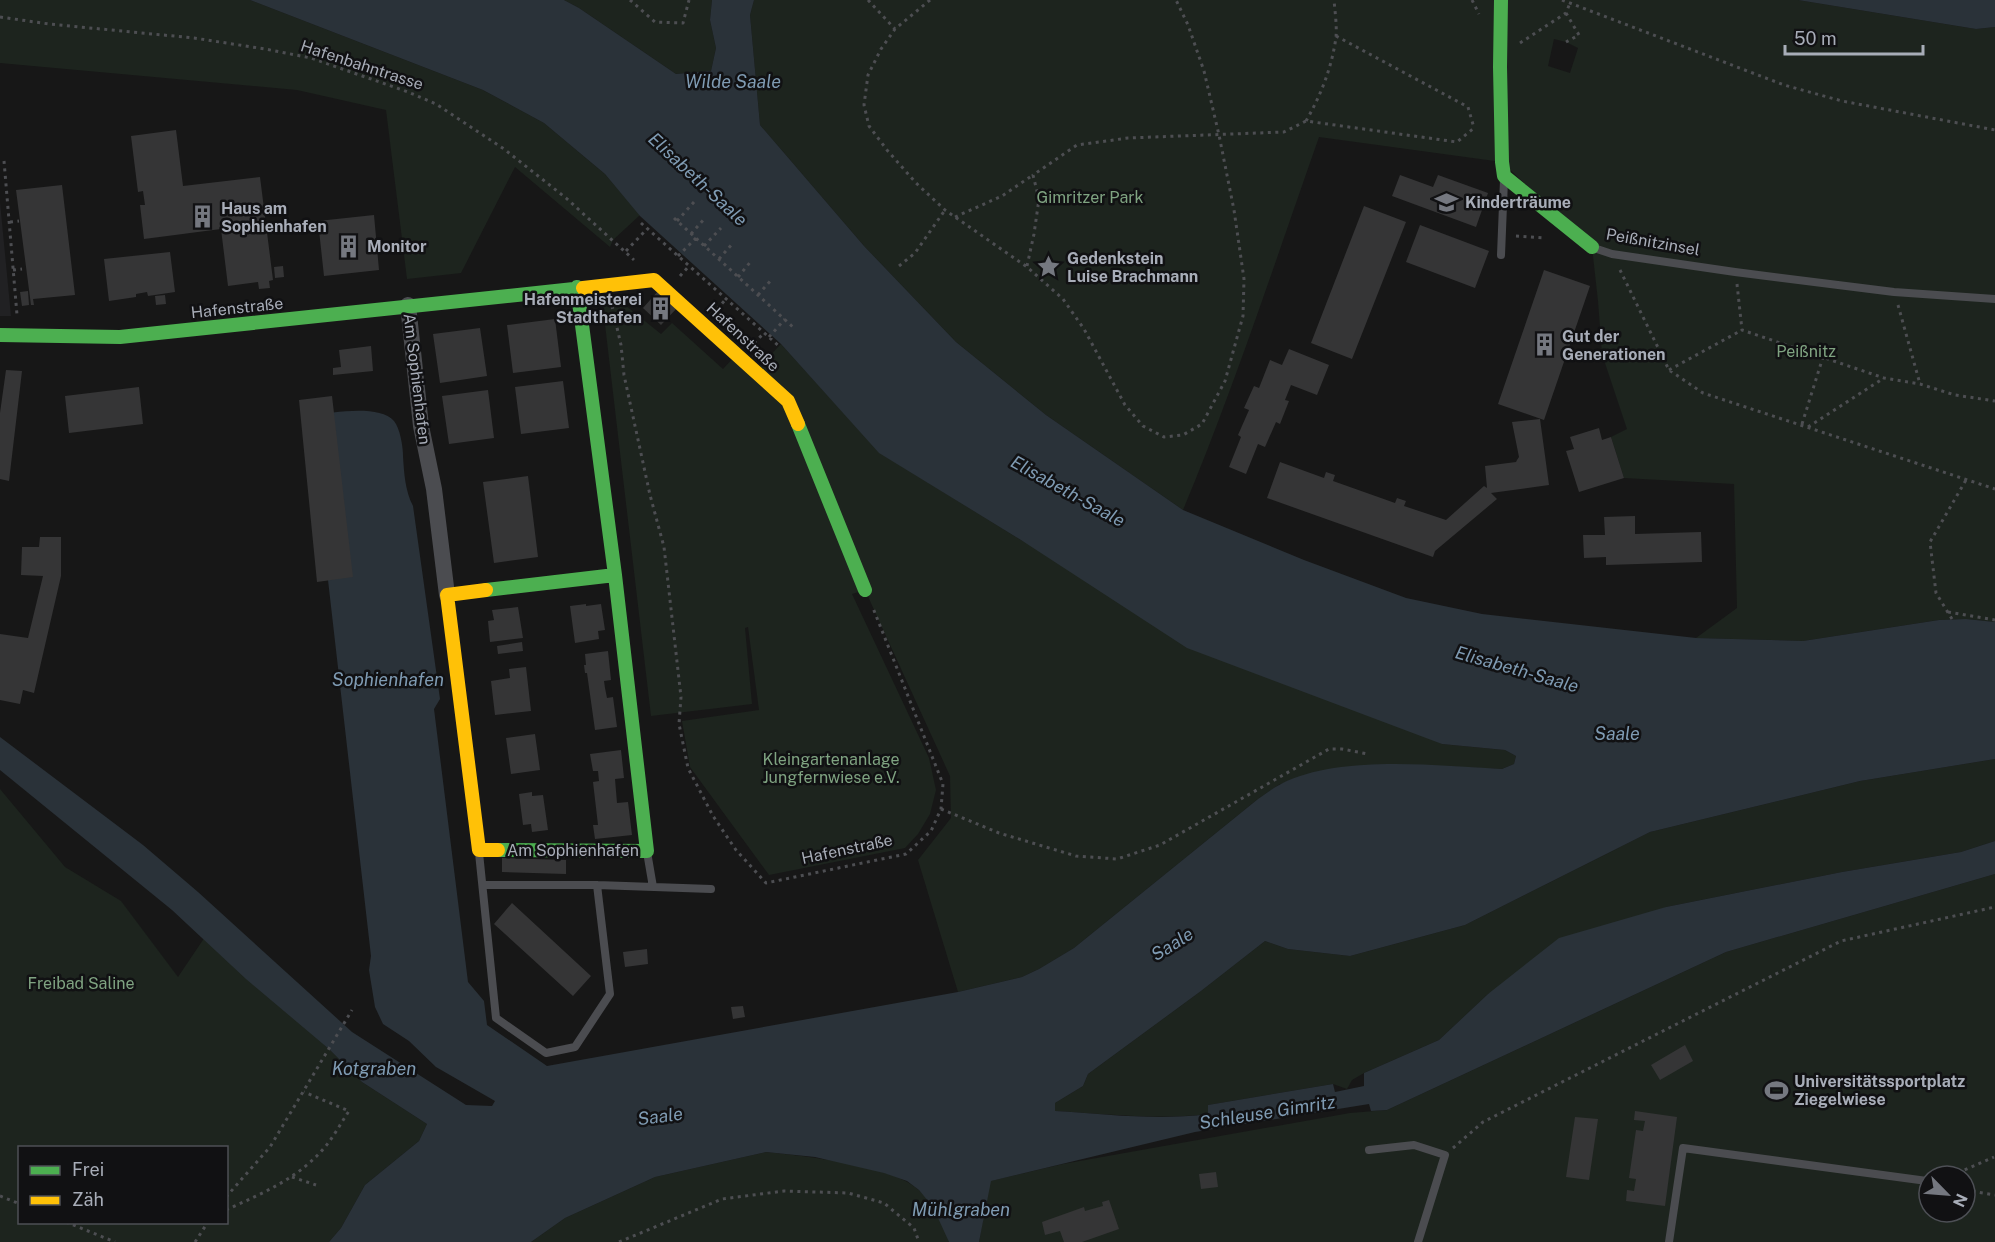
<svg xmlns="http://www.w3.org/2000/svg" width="1995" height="1242" font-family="'Public Sans',sans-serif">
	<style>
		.built { fill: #212123 }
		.green { fill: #1d241e; fill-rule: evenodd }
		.water { fill: #2a3239 }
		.building { fill: #353536 }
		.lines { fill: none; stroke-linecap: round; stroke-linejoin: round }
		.path { stroke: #4d4e52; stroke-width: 3; stroke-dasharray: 3 4.5; stroke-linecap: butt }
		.lane { stroke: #4b4c50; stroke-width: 8 }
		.street { stroke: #4b4c50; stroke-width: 16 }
		.fast { stroke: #4caf50; stroke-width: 14 }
		.slow { stroke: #ffc107; stroke-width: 14 }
		.labels { text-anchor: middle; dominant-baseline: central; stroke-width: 5; stroke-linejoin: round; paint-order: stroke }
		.street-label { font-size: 16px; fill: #a8adb8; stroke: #111113 }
		.park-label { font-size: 16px; fill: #7fa381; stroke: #111113 }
		.poi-label { font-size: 16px; font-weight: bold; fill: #a8adb8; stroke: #111113; text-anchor: start }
		.water-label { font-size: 18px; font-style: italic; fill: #7f9bb3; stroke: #111113 }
	</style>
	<rect width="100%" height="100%" fill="#171717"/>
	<!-- built -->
	<path class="built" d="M0 202 11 316H0Z"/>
	<!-- green -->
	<path class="green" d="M0 0H250L483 90 544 123 605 174 640 215 613 240 610 247 515 167 461 273 407 279 386 110 297 90 0 63Z
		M564 0H712L710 20 716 48 711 71 676 74 579 8Z
		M754 0H1798L1976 29 1995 27V622L1966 619 1939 620 1803 641 1696 638 1737 608 1734 484 1624 478 1611 437 1627 429 1602 354 1598 301 1592 247 1502 162 1319 137C1275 262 1234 388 1183 510L1046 415 956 342 864 246 760 125 750 15ZM1554 39 1566 42 1578 48 1570 73 1548 66Z
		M615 297 661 334 672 323 723 369 737 354 757 369 781 344 880 453 1021 540 1442 744 1505 750 1516 756 1514 764 1502 769 1436 766 1280 784 1258 799 1074 948 1039 969 1022 977 958 992 918 860 951 818 950 776 865 590 852 594 929 758 936 790 930 814 918 834 905 848 769 875 690 767 682 721 759 710 748 627 745 628 752 704 651 716 602 299Z
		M1995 759V841L1961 852 1842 872 1666 907 1488 994 1439 1040 1364 1073 1352 1080 1347 1089 1333 1084 1208 1105V1114C1158 1120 1106 1114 1055 1111V1103L1083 1086 1088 1074 1201 991 1265 941 1288 949 1350 956 1465 925 1650 832 1860 781Z
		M0 789 65 867 121 901 178 977 215 922 329 1049 362 1082 427 1124 419 1141 365 1185 341 1228 329 1242H0ZM20 1148H226V1222H20Z
		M1995 874V1242H979L990 1181 1063 1164 1350 1113 1387 1110 1726 952ZM1929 1176H1965V1212H1929Z
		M766 1152C803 1156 892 1165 919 1190 933 1203 944 1224 949 1242H531L565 1218 655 1177Z"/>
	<!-- water -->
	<path class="water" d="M250 0H564L579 8 676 74 711 71 716 48 710 20 712 0H754L750 15 760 125 864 246 956 342 1046 415 1183 510 1304 560 1406 598 1482 614 1696 638 1803 641 1939 620 1966 619 1995 622V759L1860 781 1650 832 1465 925 1350 956 1288 949 1265 941 1201 991 1088 1074 1083 1086 1055 1103V1111C1106 1114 1158 1121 1208 1114V1105L1333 1084 1335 1092 1364 1086V1073L1439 1040 1488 994 1559 938 1666 907 1842 872 1961 852 1995 841V874L1726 952 1387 1110 1371 1111 1369 1104 1195 1132 991 1181 979 1242H949L933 1207 919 1190 907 1181 884 1173 815 1157 766 1152 655 1177 565 1218 531 1242H329L341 1228 365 1185 419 1141 427 1124 362 1082 329 1049 246 979 172 910 0 770V737L143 845 198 892 352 1032 466 1105 492 1106 495 1101 436 1067 409 1041 383 1024 375 1007 369 970 371 956 328 580 312 415C333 413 379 404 394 421 400 428 403 447 403 456 404 472 405 491 413 506L440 699 434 709 468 982 484 1001 487 1025 547 1066 958 992 1022 977 1039 969 1074 948 1258 799C1265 794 1273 788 1281 784 1340 754 1437 766 1502 769L1514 764 1516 756 1505 750 1442 744 1187 648 1021 540 879 453 781 344 640 216 605 174 544 123 483 90Z
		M1798 0H1995V27L1976 29Z"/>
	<!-- building -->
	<path class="building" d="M176 130 183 186 260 177 273 280 269 281 270 288 259 289 258 282 228 286 221 229 144 239 140 205H145L143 191 138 192 131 136Z
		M1400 175 1433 187 1438 175 1488 193 1476 227 1392 196Z
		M62 185 75 295 33 299 34 305H31L16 190Z
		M1364 206 1406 222 1352 359 1311 343Z
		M374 215 379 270 324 276 318 221Z
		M1420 225 1489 251 1475 288 1406 262Z
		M170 252 175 292 148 296 147 292 136 294V297L109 301 104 259Z
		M283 266 284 277 275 278 274 267Z
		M1544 270 1590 286 1544 420 1498 404Z
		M28 291 29 305 22 306 20 292Z
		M658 291 677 308 661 325 643 308Z
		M165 295 166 304 156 305 155 296Z
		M555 319 561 367 513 373 507 325Z
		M480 328 487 376 440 383 433 334Z
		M371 346 373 371 333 375V368L341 367 339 350Z
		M759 348 767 356 760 363 752 356Z
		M1289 349 1329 365 1317 395 1291 385 1285 400 1289 401 1280 424 1276 422 1265 447 1258 444 1246 474 1229 467 1241 437 1238 435 1249 410 1244 408 1254 386 1259 388 1270 360 1282 365Z
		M6 370 22 371 9 481 0 479V413Z
		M563 381 569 428 521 434 515 387Z
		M139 387 143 424 69 433 65 396Z
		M488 390 494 438 449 444 442 396Z
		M332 396 353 577 317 582 299 400Z
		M1540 419 1549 485 1491 493 1497 499 1435 551 1433 557 1267 498 1280 462 1324 478 1326 472 1335 475 1333 481 1395 503 1397 498 1406 501 1404 506 1446 520 1484 486 1487 488 1485 466 1516 462 1517 460 1519 457 1512 422Z
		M1599 428 1602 440 1611 437 1624 478 1579 492 1566 451 1574 449 1570 437Z
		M528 476 538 557 494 563 483 482Z
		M1635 516V534L1701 532 1702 562 1606 565V557L1584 558 1583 535H1605L1604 517Z
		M40 537H61V576L34 693 23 690 20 704 0 700V634L28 638 43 576 21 575 22 547H39Z
		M586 604V606L601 604 605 630 598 631 599 639 575 643 570 606Z
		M518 607 523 638 490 642 488 621 494 620 492 610Z
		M522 642 523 651 498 654 497 646Z
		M608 651 611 680 604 681 605 688 607 698 613 697 617 727 595 730 587 673H585L584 665H586L585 654Z
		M526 667 531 711 495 715 491 681 510 678 509 669Z
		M535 734 540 770 511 774 506 738Z
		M621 750 624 778 615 779 617 803 628 802 632 835 595 839 593 825H598L593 782 599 781 598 771H593L590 754Z
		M532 792V796L543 795 548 830 532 832 531 824 523 825 519 794Z
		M502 858 566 860V874L502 872Z
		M512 903 591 976 573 996 494 924Z
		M647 949 648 964 625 967 623 952Z
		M743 1006 745 1017 733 1019 731 1007Z
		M1685 1045 1693 1061 1660 1080 1651 1065Z
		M1635 1111 1677 1117 1665 1206 1626 1201 1627 1190 1634 1191 1636 1179 1629 1178 1636 1130 1643 1131 1645 1121 1634 1120Z
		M1575 1117 1598 1119 1589 1180 1566 1177Z
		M1216 1172 1218 1187 1201 1189 1199 1174Z
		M1109 1200 1119 1229 1082 1242H1064L1060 1231 1045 1235 1042 1222 1084 1207 1085 1211 1103 1206 1102 1202Z"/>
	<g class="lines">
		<!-- path -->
		<path class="path" d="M630 0 655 22 683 23 689 0
			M868 0 895 29
			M930 0 895 29 881 49 868 75 864 105 869 126 887 150 916 183 945 210 1027 267 1063 299 1084 329 1125 405 1143 426 1164 437 1183 435 1202 424 1225 381 1243 316 1244 279 1234 210 1219 135 1204 71 1188 25 1176 0
			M1472 0 1479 14
			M1562 0 1784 85 1842 101 1995 130
			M1566 13 1579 35 1566 42
			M0 17 49 24 194 38 265 49 311 58 408 92 436 104 504 149 566 198 634 260
			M1336 36 1468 107 1474 128
			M1520 43 1566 13 1570 3
			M1306 121C1321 95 1332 67 1336 37 1337 26 1335 12 1334 0
			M4 161 17 315
			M955 217 1002 196 1033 175
			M674 218 795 329
			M677 221 694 202
			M10 222 19 221
			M641 223 780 347
			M691 234 705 218
			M1516 236 1545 238
			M704 246 721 228
			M626 251 647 229
			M678 256 696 238
			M719 259 733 243
			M899 266 915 253 945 210
			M1027 266 1034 234 1039 199 1033 175 1077 145 1128 138 1284 132 1306 121 1457 142 1474 128
			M13 270 22 269
			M1620 270 1669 370 1703 393 1995 489
			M680 276 689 266
			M738 277 752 260
			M1737 284 1742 330 1884 378 1920 384 1955 395 1995 401
			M758 295 772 279
			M1898 305 1920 384
			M612 306 621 345 624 375 650 495 664 547 681 697 679 724 688 768 713 816 736 850 766 883 906 854 931 831 941 809 943 784 873 608
			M717 309 726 299
			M769 337 785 319
			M754 343 764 333
			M1669 370 1742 330
			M1802 424 1823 357
			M1808 427 1884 378
			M1948 612 1995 620
			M1952 619 1936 593 1930 542 1966 480
			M941 809 999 833 1076 856 1117 859 1160 845 1329 749H1342L1368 754
			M1453 1148 1483 1122 1841 941 1995 907
			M1951 1176 1994 1157
			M292 1177 316 1185
			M1965 1190 1995 1195
			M0 1196 20 1204
			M226 1197 270 1147 352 1010
			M226 1210C263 1193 299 1178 325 1147 334 1136 341 1123 349 1111L304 1092
			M66 1222 115 1242
			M195 1242 208 1222
			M619 1242 722 1199 784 1191 848 1193 884 1203 914 1228 919 1242"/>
		<!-- lane -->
		<path class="lane" d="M1594 248 1612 254 1735 272 1894 292 1995 299
			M1501 255 1504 180
			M647 852 653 887
			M479 853 496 1018 546 1053 575 1047 610 994 597 885
			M483 885H597L711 889
			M1369 1150 1414 1145 1445 1155 1418 1242
			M1669 1242 1683 1148 1927 1181"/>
		<!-- street -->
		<path class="street" d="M408 305 421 426 434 489 447 595"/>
		<!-- fast -->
		<path class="fast" d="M1501 0 1500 67 1502 162 1504 176 1592 247
			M0 335 120 337 583 288
			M798 424 865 590
			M486 590 615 575
			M498 850 647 851 615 575 577 287"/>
		<!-- slow -->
		<path class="slow" d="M583 288 654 280 788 401 798 424
			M486 590 447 595 479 850H498"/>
	</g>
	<!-- icons -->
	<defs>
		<symbol id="school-bare" viewBox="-9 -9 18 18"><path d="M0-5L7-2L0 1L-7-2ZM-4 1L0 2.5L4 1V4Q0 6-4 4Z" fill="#757880" stroke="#111113" stroke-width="2.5" paint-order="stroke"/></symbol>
		<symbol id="building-bare" viewBox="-9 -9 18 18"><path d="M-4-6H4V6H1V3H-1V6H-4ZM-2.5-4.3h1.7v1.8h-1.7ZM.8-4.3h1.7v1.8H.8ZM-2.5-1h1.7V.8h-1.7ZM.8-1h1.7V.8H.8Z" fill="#757880" stroke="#111113" stroke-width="2.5" paint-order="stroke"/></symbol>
		<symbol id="sight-bare" viewBox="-9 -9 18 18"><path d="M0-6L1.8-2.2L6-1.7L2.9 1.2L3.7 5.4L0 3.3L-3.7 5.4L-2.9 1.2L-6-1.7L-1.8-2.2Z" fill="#757880" stroke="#111113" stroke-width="2.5" paint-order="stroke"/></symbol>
		<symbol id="stadium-bare" viewBox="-9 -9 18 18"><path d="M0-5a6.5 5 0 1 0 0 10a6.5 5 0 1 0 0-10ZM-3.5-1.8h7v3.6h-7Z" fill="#757880" stroke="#111113" stroke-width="2.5" paint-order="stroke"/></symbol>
	</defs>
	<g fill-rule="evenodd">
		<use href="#school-bare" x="1430" y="186" width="33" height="33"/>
		<use href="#building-bare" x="186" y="200" width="33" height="33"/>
		<use href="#building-bare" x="332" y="230" width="33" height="33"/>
		<use href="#sight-bare" x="1032" y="250" width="33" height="33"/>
		<use href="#building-bare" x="644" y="292" width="33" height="33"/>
		<use href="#building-bare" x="1528" y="328" width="33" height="33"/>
		<use href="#stadium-bare" x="1760" y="1074" width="33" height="33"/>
	</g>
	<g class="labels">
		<!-- street labels -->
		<g class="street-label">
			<text transform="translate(362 65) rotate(18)">Hafenbahntrasse</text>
			<text transform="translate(1653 242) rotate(10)">Peißnitzinsel</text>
			<text transform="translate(237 308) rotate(-6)">Hafenstraße</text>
			<text transform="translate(743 337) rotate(43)">Hafenstraße</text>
			<text transform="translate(417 379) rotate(83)">Am Sophienhafen</text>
			<text transform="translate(847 849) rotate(-12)">Hafenstraße</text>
			<text x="573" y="850">Am Sophienhafen</text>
		</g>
		<!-- park labels -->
		<g class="park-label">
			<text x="1090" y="197">Gimritzer Park</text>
			<text x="1806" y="351">Peißnitz</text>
			<text x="831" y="759">Kleingartenanlage<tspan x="831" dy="18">Jungfernwiese e.V.</tspan></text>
			<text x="81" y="983">Freibad Saline</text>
		</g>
		<!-- poi labels -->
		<g class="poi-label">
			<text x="1465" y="202">Kinderträume</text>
			<text x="221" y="208">Haus am<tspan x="221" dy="18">Sophienhafen</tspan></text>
			<text x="367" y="246">Monitor</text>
			<text x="1067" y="258">Gedenkstein<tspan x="1067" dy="18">Luise Brachmann</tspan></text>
			<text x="642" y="299" text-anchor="end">Hafenmeisterei<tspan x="642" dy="18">Stadthafen</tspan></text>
			<text x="1562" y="336">Gut der<tspan x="1562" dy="18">Generationen</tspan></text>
			<text x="1794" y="1081">Universitätssportplatz<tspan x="1794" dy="18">Ziegelwiese</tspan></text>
		</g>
		<!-- water labels -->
		<g class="water-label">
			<text x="733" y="81">Wilde Saale</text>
			<text transform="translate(698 179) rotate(43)">Elisabeth-Saale</text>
			<text transform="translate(1068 491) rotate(29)">Elisabeth-Saale</text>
			<text transform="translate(1517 669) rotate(16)">Elisabeth-Saale</text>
			<text x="388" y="679">Sophienhafen</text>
			<text x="1617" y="733">Saale</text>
			<text transform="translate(1172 944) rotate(-32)">Saale</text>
			<text x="374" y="1068">Kotgraben</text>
			<text transform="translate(1267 1112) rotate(-9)">Schleuse Gimritz</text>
			<text transform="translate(660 1116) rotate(-7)">Saale</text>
			<text x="961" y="1209">Mühlgraben</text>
		</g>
	</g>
	<!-- legend -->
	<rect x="18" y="1146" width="210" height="78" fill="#111113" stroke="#4d4f55" stroke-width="1.5"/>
	<rect x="30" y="1166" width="30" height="9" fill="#4caf50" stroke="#4d4f55" stroke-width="1.5"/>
	<text x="72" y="1176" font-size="18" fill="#a8adb8">Frei</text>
	<rect x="30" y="1196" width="30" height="9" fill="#ffc107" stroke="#4d4f55" stroke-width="1.5"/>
	<text x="72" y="1206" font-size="18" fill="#a8adb8">Zäh</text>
	<!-- north arrow -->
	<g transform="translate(1947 1194) rotate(115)"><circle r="28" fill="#111113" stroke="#4d4f55" stroke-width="1.5"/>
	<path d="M0-4.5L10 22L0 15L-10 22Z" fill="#757880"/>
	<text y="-9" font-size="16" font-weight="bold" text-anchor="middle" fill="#a8adb8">N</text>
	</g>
	<!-- scale -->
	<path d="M1785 45v9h138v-9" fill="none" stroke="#a8adb8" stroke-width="3"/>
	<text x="1794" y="45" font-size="18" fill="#a8adb8" stroke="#111113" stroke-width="4.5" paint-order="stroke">50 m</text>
</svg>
